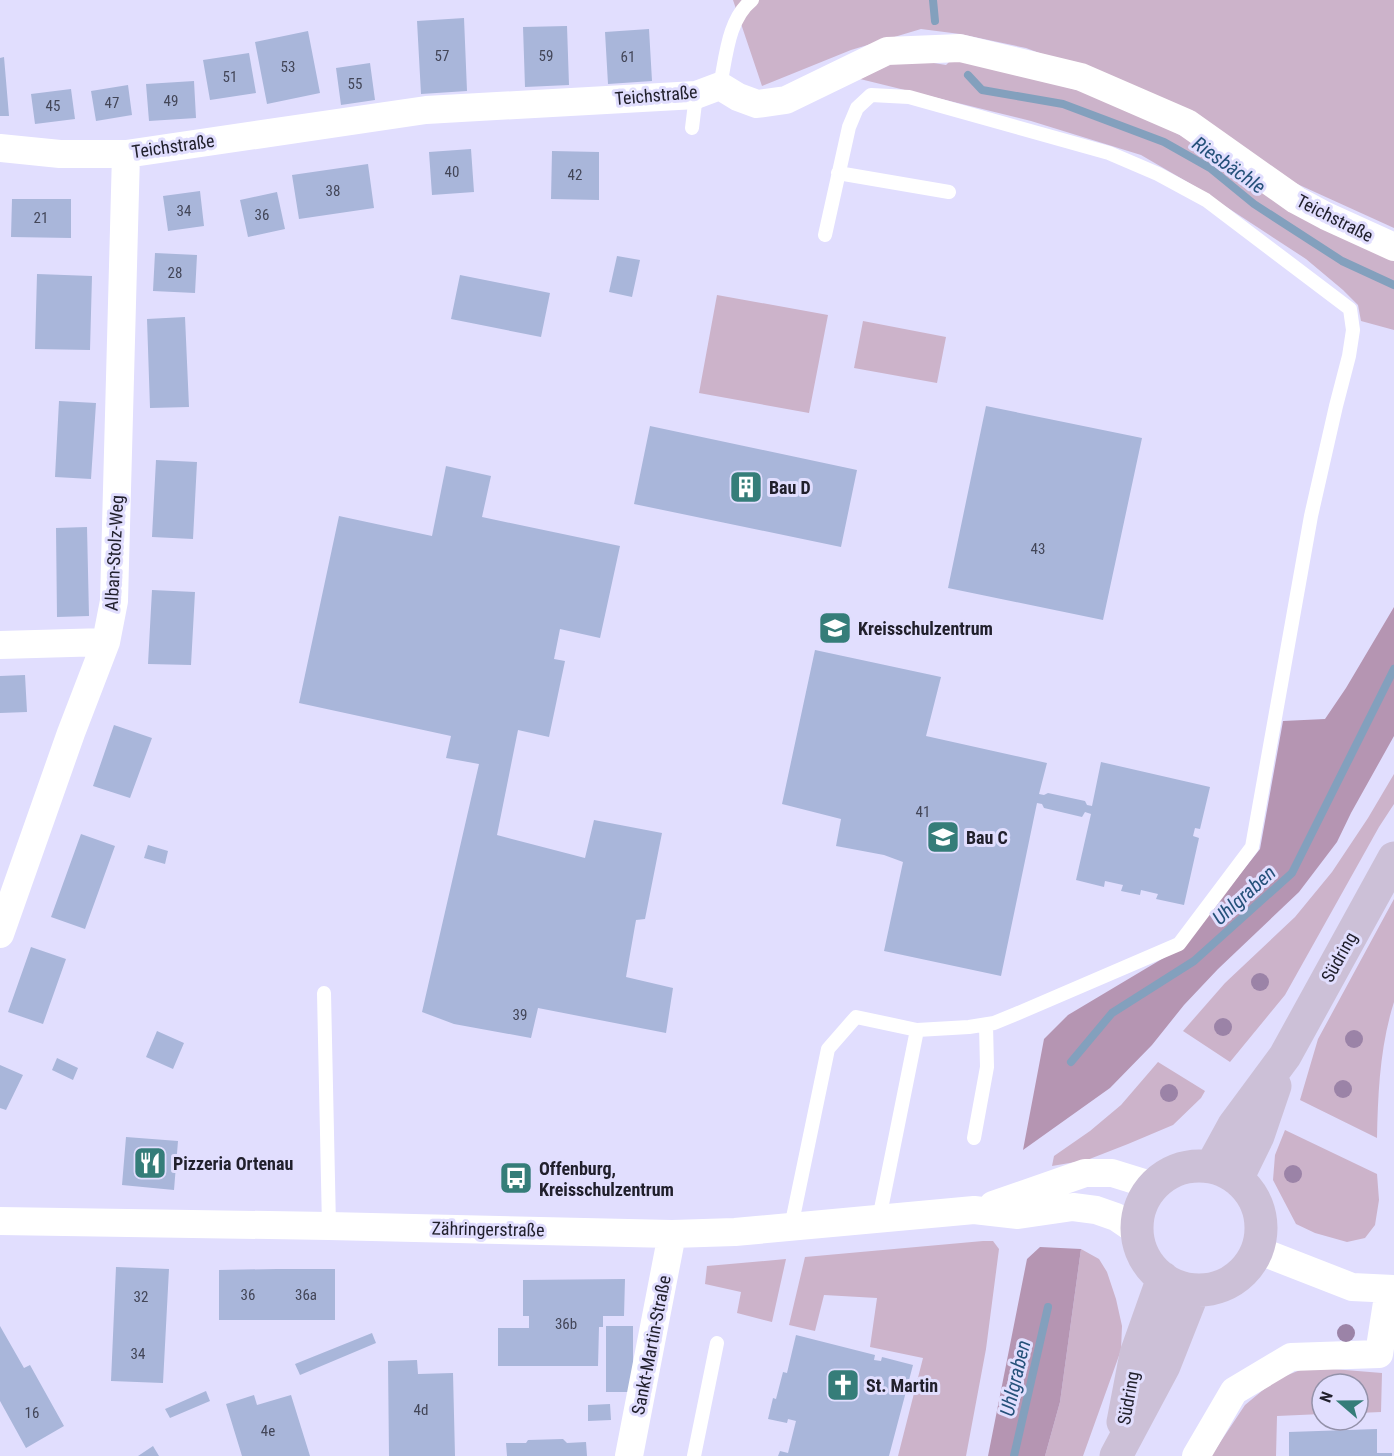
<svg xmlns="http://www.w3.org/2000/svg" width="1394" height="1456" font-family="'Roboto Condensed',sans-serif">
	<style>
		.green { fill: #ccb3ca }
		.forest { fill: #b595b2 }
		.lines { fill: none; stroke-linecap: round; stroke-linejoin: round }
		.stream { stroke: #83a0bd; stroke-width: 8 }
		.building { fill: #a9b6da }
		.lane { stroke: #fff; stroke-width: 14 }
		.street { stroke: #fff; stroke-width: 28 }
		.secondary { stroke: #ccc0d7; stroke-width: 33 }
		.tree { fill: #9b83a7 }
		.labels { text-anchor: middle; dominant-baseline: central; stroke-width: 6; stroke-linejoin: round; paint-order: stroke }
		.number-label { font-size: 15px; fill: #434658 }
		.street-label { font-size: 18px; fill: #21202c; stroke: #e1defe }
		.poi-label { font-size: 18px; font-weight: bold; fill: #21202c; stroke: #e1defe; text-anchor: start }
		.water-label { font-size: 20px; font-style: italic; fill: #25517a; stroke: #e1defe }
	</style>
	<rect width="100%" height="100%" fill="#e1defe"/>
	<!-- green -->
	<path class="green" d="M733 0H1394V228L1273 173 1146 93 1026 48 960 34 921 29 851 50 762 86Z
		M903 58 946 65 951 60 975 63 1100 96 1145 115 1394 258V330L1361 321 1358 305 1343 290 1306 259 1196 187 1141 155 1031 121 860 79Z
		M717 295 828 315 809 413 699 393Z
		M863 321 946 337 937 383 854 368Z
		M1394 774V804L1379 827 1285 995 1230 1062 1183 1031 1225 983 1295 917 1332 872 1368 818Z
		M1394 899V1002C1380 1046 1378 1092 1377 1138L1300 1100 1318 1039Z
		M1158 1062 1205 1091 1201 1098 1173 1125 1128 1144 1087 1160 1052 1166 1054 1156 1090 1131 1121 1105Z
		M1285 1130 1377 1174 1379 1200 1375 1225 1365 1238 1347 1242 1315 1233 1296 1224 1273 1180 1275 1155Z
		M983 1241H993L999 1249 986 1349 966 1456H898L923 1358 870 1347 877 1298 824 1295 815 1331 789 1325 805 1257Z
		M1081 1249 1099 1259 1107 1272 1116 1299 1122 1326 1121 1350 1083 1456H1045L1060 1402Z
		M786 1259 772 1322 737 1313 741 1292 705 1284 707 1266Z
		M1308 1367 1382 1373 1381 1412 1358 1413V1384H1322V1414L1277 1416 1276 1456H1211L1245 1405 1275 1380Z"/>
	<!-- forest -->
	<path class="forest" d="M1394 607V736L1351 813 1337 842 1299 892 1218 969 1184 1005 1152 1045 1110 1088 1023 1150 1044 1039 1068 1015 1182 947 1260 849 1283 721 1325 719 1346 688Z
		M1040 1247 1081 1249 1060 1402 1045 1456H988L1027 1259Z"/>
	<g class="lines">
		<!-- stream -->
		<path class="stream" d="M933 0 935 21
			M968 75 982 90 1063 104 1164 142 1210 168 1254 204 1342 261 1394 285
			M1071 1062 1112 1013 1194 961 1292 873 1394 669
			M1014 1456 1048 1307"/>
	</g>
	<!-- building -->
	<path class="building" d="M464 18 467 91 421 94 417 21Z
		M567 26 569 85 525 87 523 27Z
		M649 29 652 81 608 84 605 32Z
		M308 31 320 93 267 104 255 42Z
		M249 53 256 93 210 100 203 60Z
		M4 57 9 116H0V58Z
		M370 63 375 100 341 105 336 68Z
		M194 81 196 118 149 121 146 84Z
		M128 85 132 115 96 121 91 91Z
		M71 89 75 119 35 124 31 94Z
		M471 149 474 192 432 195 429 152Z
		M552 151 599 152V200L551 199Z
		M368 164 374 208 299 219 292 175Z
		M200 191 204 226 168 231 163 196Z
		M277 192 285 229 248 237 240 200Z
		M12 199H71V238L11 237Z
		M155 253 197 255 195 293 153 291Z
		M617 256 640 260 632 297 609 292Z
		M37 274 92 276 90 350 35 349Z
		M460 275 550 293 541 337 451 319Z
		M185 317 189 407 150 408 147 319Z
		M59 401 96 403 91 479 55 477Z
		M986 406 1142 438 1103 620 948 588Z
		M650 426 857 470 841 547 634 504Z
		M156 460 197 462 193 539 152 537Z
		M446 466 491 476 482 517 620 546 600 638 560 629 554 659 565 661 549 737 518 730 497 835 585 858 594 820 662 833 645 919 636 920 626 977 673 988 666 1033 538 1008 531 1038 454 1024 422 1012 479 764 446 758 451 736 299 703 339 516 432 536Z
		M87 527 89 616 57 617 56 528Z
		M152 590 195 592 191 665 148 664Z
		M815 650 941 677 926 736 1047 763 1039 794 1044 795 1048 793 1085 801 1087 805 1092 806 1101 762 1210 787 1200 829 1195 828 1193 836 1199 838 1184 905 1156 899 1158 894 1141 890 1140 895 1121 891 1123 885 1105 881 1104 887 1076 880 1091 814 1085 812 1082 817 1044 808 1042 804 1037 803 1001 976 884 951 903 862 884 855 836 846 841 819 782 804Z
		M25 675 27 712 0 713V676Z
		M114 725 152 738 130 798 93 786Z
		M81 834 115 846 85 929 51 917Z
		M148 845 168 851 165 864 144 858Z
		M31 947 66 959 43 1024 8 1012Z
		M157 1031 184 1043 173 1069 146 1057Z
		M57 1058 78 1068 73 1080 52 1070Z
		M0 1065 23 1075 6 1110 0 1108Z
		M126 1137 178 1141 174 1190 122 1185Z
		M116 1267 169 1269 163 1383 111 1381Z
		M277 1269H335V1320H219V1270Z
		M625 1279 624 1316H603V1327H599L598 1366H498V1328H529V1316H523V1280Z
		M0 1326 24 1368 30 1365 64 1426 26 1448 0 1401Z
		M606 1326H633V1392H606Z
		M372 1333 376 1343 300 1375 295 1364Z
		M796 1335 875 1355 874 1360 881 1361 882 1357 913 1365 889 1456H778L780 1451 788 1453 796 1421 788 1419 787 1423 768 1419 773 1398 776 1399 783 1372 787 1373Z
		M417 1360 418 1374 453 1373 455 1456H389L388 1361Z
		M206 1391 210 1401 170 1418 165 1409Z
		M254 1395 257 1405 291 1395 310 1456H242L226 1404Z
		M610 1404 611 1420 588 1421V1405Z
		M1377 1429V1453H1392V1456H1289V1432Z
		M563 1439 567 1443 586 1442 587 1456H507L506 1443H526L528 1440Z
		M153 1446 159 1456H138Z"/>
	<g class="lines">
		<!-- lane -->
		<path class="lane" d="M720 86C726 57 728 19 752 0
			M692 128 696 95
			M838 173 949 192
			M324 993 329 1226
			M974 1138 987 1067 986 1025
			M879 1219 917 1030
			M791 1227 828 1049 856 1017 917 1030 969 1027 994 1023 1016 1014 1179 944 1252 847 1311 516 1336 406 1349 356 1353 330 1350 309 1206 200 1158 174 1109 153 909 97 871 95 857 108 849 127 825 235
			M694 1456 717 1343"/>
		<!-- street -->
		<path class="street" d="M0 148 60 154H126L426 110 696 95 720 86 738 97 757 104 786 100 887 51 960 48 1081 77 1187 123 1296 200 1326 216 1394 247
			M0 645 106 642
			M0 934 71 733 106 642 114 601 126 154
			M993 1205 1085 1173H1112L1154 1186
			M0 1221 329 1226 672 1234 735 1232 974 1210 1018 1215 1073 1207 1096 1210 1116 1217 1138 1232
			M1257 1250 1352 1287 1394 1289
			M629 1456 672 1234
			M1196 1456 1234 1391 1291 1357 1379 1354 1389 1290"/>
		<!-- secondary -->
		<path class="secondary" d="M1137 1228a62 62 0 1 1 124 0a62 62 0 1 1-124 0Z
			M1211 1167 1234 1125 1285 1056 1394 858
			M1237 1179 1258 1136 1275 1086
			M1123 1422 1136 1354 1163 1278
			M1116 1456 1164 1366 1194 1290"/>
	</g>
	<!-- trees -->
	<g class="tree">
		<circle cx="1260" cy="982" r="9"/>
		<circle cx="1223" cy="1027" r="9"/>
		<circle cx="1354" cy="1039" r="9"/>
		<circle cx="1343" cy="1089" r="9"/>
		<circle cx="1169" cy="1093" r="9"/>
		<circle cx="1293" cy="1174" r="9"/>
		<circle cx="1346" cy="1333" r="9"/>
	</g>
	<!-- icons -->
	<defs>
		<symbol id="building-square" viewBox="-11 -11 22 22"><rect x="-9" y="-9" width="18" height="18" rx="4" fill="#357d79" stroke="#e1defe"/><path d="M-4-6H4V6H1V3H-1V6H-4ZM-2.5-4.3h1.7v1.8h-1.7ZM.8-4.3h1.7v1.8H.8ZM-2.5-1h1.7V.8h-1.7ZM.8-1h1.7V.8H.8Z" fill="#fff"/></symbol>
		<symbol id="school-square" viewBox="-11 -11 22 22"><rect x="-9" y="-9" width="18" height="18" rx="4" fill="#357d79" stroke="#e1defe"/><path d="M0-5L7-2L0 1L-7-2ZM-4 1L0 2.5L4 1V4Q0 6-4 4Z" fill="#fff"/></symbol>
		<symbol id="restaurant-square" viewBox="-11 -11 22 22"><rect x="-9" y="-9" width="18" height="18" rx="4" fill="#357d79" stroke="#e1defe"/><path d="M-5-6h1v4h1v-4h1v4h1v-4h1v5L-1.5 .5V6h-2V.5L-5-1ZM5-6V6H3V1.5H1.5Q1.5-4 5-6Z" fill="#fff"/></symbol>
		<symbol id="bus-square" viewBox="-11 -11 22 22"><rect x="-9" y="-9" width="18" height="18" rx="4" fill="#357d79" stroke="#e1defe"/><path d="M-5-6H5V4H4V6H2V4H-2V6H-4V4H-5ZM-3.5-4V0h7V-4ZM-3.5 1.2v1.5H-2V1.2ZM2 1.2v1.5H3.5V1.2Z" fill="#fff"/></symbol>
		<symbol id="church-square" viewBox="-11 -11 22 22"><rect x="-9" y="-9" width="18" height="18" rx="4" fill="#357d79" stroke="#e1defe"/><path d="M-1.2-6h2.4v3.5h3.3v2.4h-3.3V6h-2.4V-.1h-3.3v-2.4h3.3Z" fill="#fff"/></symbol>
	</defs>
	<g fill-rule="evenodd">
		<use href="#building-square" x="727" y="468" width="38" height="38"/>
		<use href="#school-square" x="816" y="609" width="38" height="38"/>
		<use href="#school-square" x="924" y="818" width="38" height="38"/>
		<use href="#restaurant-square" x="131" y="1144" width="38" height="38"/>
		<use href="#bus-square" x="497" y="1159" width="38" height="38"/>
		<use href="#church-square" x="824" y="1366" width="38" height="38"/>
	</g>
	<g class="labels">
		<!-- number labels -->
		<g class="number-label">
			<text x="442" y="56">57</text>
			<text x="546" y="56">59</text>
			<text x="628" y="57">61</text>
			<text x="288" y="67">53</text>
			<text x="230" y="77">51</text>
			<text x="355" y="84">55</text>
			<text x="171" y="101">49</text>
			<text x="112" y="103">47</text>
			<text x="53" y="106">45</text>
			<text x="452" y="172">40</text>
			<text x="575" y="175">42</text>
			<text x="333" y="191">38</text>
			<text x="184" y="211">34</text>
			<text x="262" y="215">36</text>
			<text x="41" y="218">21</text>
			<text x="175" y="273">28</text>
			<text x="1038" y="549">43</text>
			<text x="923" y="812">41</text>
			<text x="520" y="1015">39</text>
			<text x="248" y="1295">36</text>
			<text x="306" y="1295">36a</text>
			<text x="141" y="1297">32</text>
			<text x="566" y="1324">36b</text>
			<text x="138" y="1354">34</text>
			<text x="421" y="1410">4d</text>
			<text x="32" y="1413">16</text>
			<text x="268" y="1431">4e</text>
		</g>
		<!-- street labels -->
		<g class="street-label">
			<text transform="translate(656 95) rotate(-5)">Teichstraße</text>
			<text transform="translate(173 146) rotate(-8)">Teichstraße</text>
			<text transform="translate(1335 218) rotate(27)">Teichstraße</text>
			<text transform="translate(114 553) rotate(-87)">Alban-Stolz-Weg</text>
			<text transform="translate(1339 957) rotate(-61)">Südring</text>
			<text transform="translate(488 1229) rotate(1)">Zähringerstraße</text>
			<text transform="translate(651 1345) rotate(-79)">Sankt-Martin-Straße</text>
			<text transform="translate(1128 1398) rotate(-80)">Südring</text>
		</g>
		<!-- poi labels -->
		<g class="poi-label">
			<text x="769" y="487">Bau D</text>
			<text x="858" y="628">Kreisschulzentrum</text>
			<text x="966" y="837">Bau C</text>
			<text x="173" y="1163">Pizzeria Ortenau</text>
			<text x="539" y="1168">Offenburg,<tspan x="539" dy="21">Kreisschulzentrum</tspan></text>
			<text x="866" y="1385">St. Martin</text>
		</g>
		<!-- water labels -->
		<g class="water-label">
			<text transform="translate(1229 165) rotate(35)">Riesbächle</text>
			<text transform="translate(1244 895) rotate(-42)">Uhlgraben</text>
			<text transform="translate(1015 1378) rotate(-77)">Uhlgraben</text>
		</g>
	</g>
	<!-- north arrow -->
	<g transform="translate(1340 1402) rotate(290)"><circle r="28" fill="#e1defe" stroke="#9492aa" stroke-width="1.5"/>
	<path d="M0-4.5L10 22L0 15L-10 22Z" fill="#357d79"/>
	<text y="-9" font-size="16" font-weight="bold" text-anchor="middle" fill="#21202c">N</text>
	</g>
</svg>
